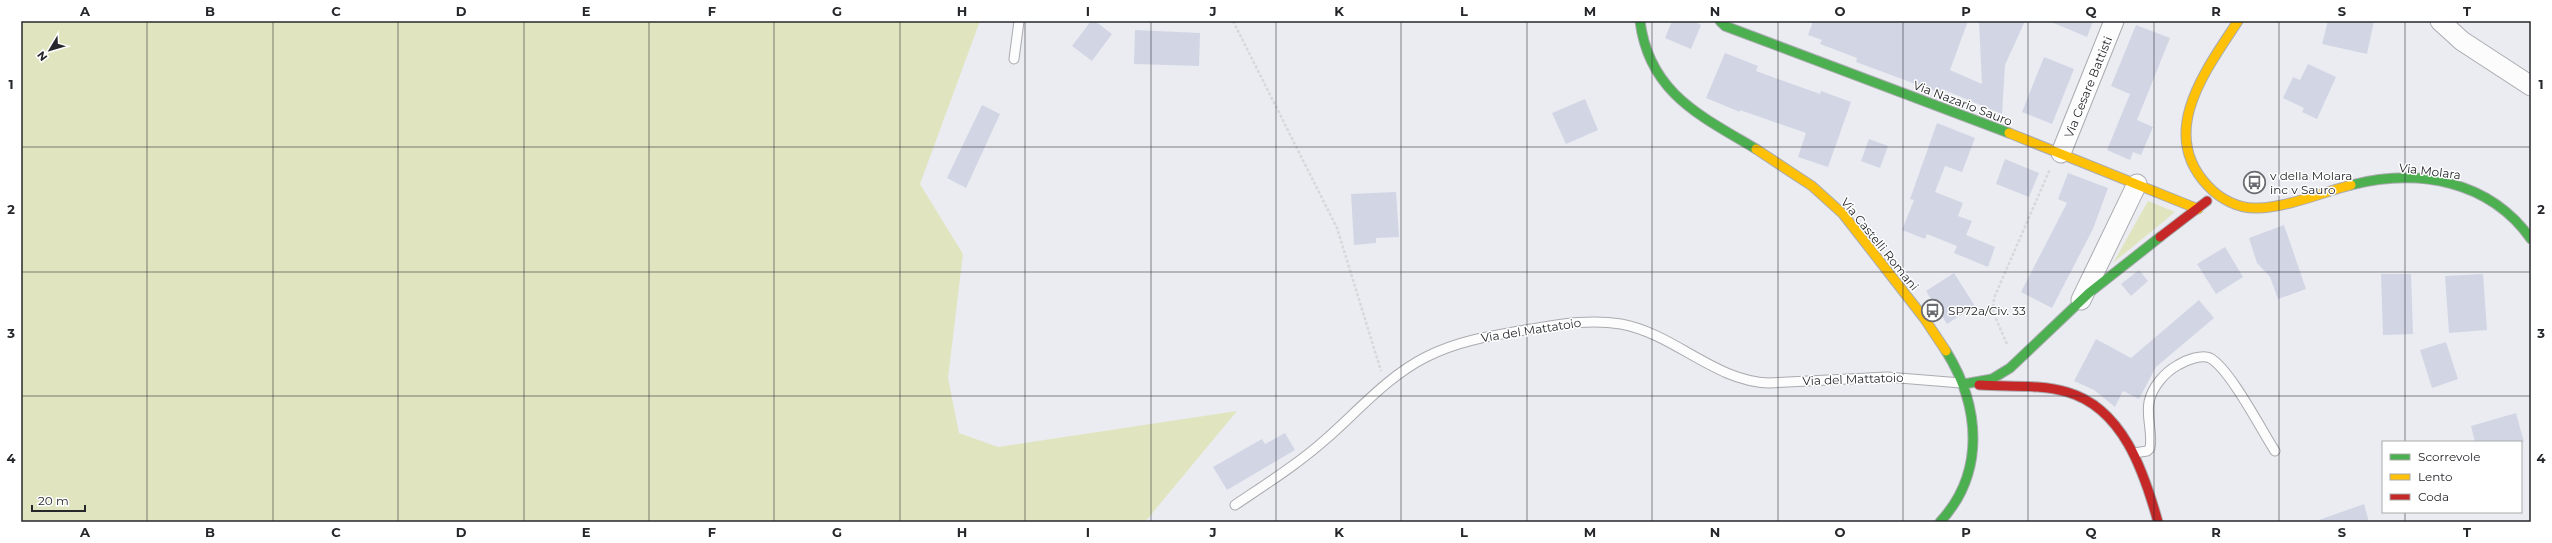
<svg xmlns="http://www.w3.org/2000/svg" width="2552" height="543" font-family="Montserrat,sans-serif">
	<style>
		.green { fill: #e0e5bf }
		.building { fill: #d2d6e4 }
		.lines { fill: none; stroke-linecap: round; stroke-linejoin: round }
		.lane-casing { stroke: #aaabaf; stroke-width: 11 }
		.street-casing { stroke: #aaabaf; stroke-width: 21 }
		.fast-casing { stroke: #aaabaf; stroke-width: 11 }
		.slow-casing { stroke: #aaabaf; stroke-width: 11 }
		.jam-casing { stroke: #aaabaf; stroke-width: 11 }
		.path { stroke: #d6d8d9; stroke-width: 2.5; stroke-dasharray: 3 2; stroke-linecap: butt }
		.lane { stroke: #fcfcfd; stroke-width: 9 }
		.street { stroke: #fcfcfd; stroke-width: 19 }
		.fast { stroke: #4caf50; stroke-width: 9 }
		.slow { stroke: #ffc107; stroke-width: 9 }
		.jam { stroke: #c62828; stroke-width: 9 }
		.grid { fill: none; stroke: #26272b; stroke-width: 1; stroke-opacity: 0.55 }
		.labels { text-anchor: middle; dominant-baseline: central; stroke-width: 3; stroke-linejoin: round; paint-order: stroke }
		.street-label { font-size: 12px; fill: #26272b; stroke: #fff }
		.poi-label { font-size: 12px; fill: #26272b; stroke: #fff; text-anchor: start }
		.neatline { fill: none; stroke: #26272b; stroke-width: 1.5 }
		.grid-label { font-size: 13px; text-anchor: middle; font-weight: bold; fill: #26272b }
	</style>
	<rect width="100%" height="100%" fill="#eaecf2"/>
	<!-- green -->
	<path class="green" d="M21 21H980L920 184 963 254 948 378 959 433 998 447 1237 411 1145 522H21Z
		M2148 201 2175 212 2113 263Z"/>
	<!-- building -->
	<path class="building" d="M1091 21H1095L1112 34 1092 61 1072 46Z
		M1672 21H1693L1701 25 1691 49 1665 38Z
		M1813 21H1968L1950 70 1982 84 1979 21H2025L2005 65 2002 114 1942 89 1940 93 1856 62 1857 58 1820 44 1822 40 1808 35Z
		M2049 21H2093L2087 37Z
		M2328 21H2374L2367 54 2322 44Z
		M2136 25 2170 38 2137 120 2153 127 2141 155 2133 152 2130 160 2107 150 2130 94 2111 86Z
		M1135 30 1200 33 1199 66 1134 64Z
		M1725 53 1758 66 1756 71 1820 94 1821 91 1851 102 1828 167 1798 157 1806 133 1740 110V112L1706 98Z
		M2044 57 2074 69 2052 124 2022 112Z
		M2308 64 2336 77 2317 119 2302 112 2304 108 2283 98 2293 77 2300 80Z
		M1585 99 1598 130 1566 144 1552 113Z
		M982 105 1000 114 966 188 947 178Z
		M1937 123 1975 138 1962 172 1945 166 1935 192 1963 203 1958 216 1972 221 1966 235 1995 247 1988 267 1954 253 1957 246 1927 234 1925 239 1902 230 1914 200 1910 199Z
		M1869 139 1888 146 1880 168 1861 161Z
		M2005 159 2039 173 2029 197 1996 184Z
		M2068 173 2108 188 2093 229 2052 308 2021 292 2067 203 2058 199Z
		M1396 192 1399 237 1376 238V243L1354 245 1351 194Z
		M2284 225 2306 289 2278 299 2270 277 2257 263 2249 238Z
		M2225 247 2243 277 2216 294 2197 264Z
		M2139 270 2148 281 2131 296 2121 284Z
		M1954 273 1975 306 1947 324 1926 291Z
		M2381 274H2411L2413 334 2383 335Z
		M2483 274 2487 330 2449 333 2445 276Z
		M2199 300 2214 318 2156 367 2139 399 2123 391 2115 407 2094 390 2074 381 2096 339 2131 358Z
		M2446 342 2458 379 2432 388 2420 350Z
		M2516 413 2524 442H2475L2471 426Z
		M1285 433 1295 450 1227 490 1213 467 1262 439 1265 444Z
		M2364 504 2369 522H2319V520Z"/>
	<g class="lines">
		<defs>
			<path id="lane" d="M1014 59 1019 21
				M2134 453 2147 451 2150 448C2153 433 2146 418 2149 402 2152 387 2165 372 2178 365 2186 360 2202 354 2210 358 2230 369 2262 431 2275 451
				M1235 505C1266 484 1298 464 1326 439 1357 412 1388 376 1426 357 1459 340 1495 335 1531 329 1562 324 1590 319 1621 324 1675 334 1714 381 1769 383L1887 377 1961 383"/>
			<path id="street" d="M2440 21 2462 41 2531 86
				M2061 153 2114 21
				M2081 300 2137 184"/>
			<path id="fast" d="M1640 21C1649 93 1701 116 1756 149
				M1720 21 1725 26 2009 133
				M2351 185C2418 168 2489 180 2531 239
				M1964 384 1992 379 2010 368 2089 293 2160 237
				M1940 522C1986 472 1980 406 1946 351"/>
			<path id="slow" d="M2238 21C2206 70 2157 133 2208 186 2220 199 2239 209 2257 208 2289 207 2320 193 2351 185
				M2009 133 2198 209
				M1756 149 1812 186 1843 214 1924 318 1946 351"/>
			<path id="jam" d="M2160 237 2207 201
				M1979 385C2008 387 2040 384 2067 392 2123 408 2144 472 2158 522"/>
		</defs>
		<!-- lane casing -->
		<use href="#lane" class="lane-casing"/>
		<!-- street casing -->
		<use href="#street" class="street-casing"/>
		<!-- fast casing -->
		<use href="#fast" class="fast-casing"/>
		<!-- slow casing -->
		<use href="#slow" class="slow-casing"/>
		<!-- jam casing -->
		<use href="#jam" class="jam-casing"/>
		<!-- path -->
		<path class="path" d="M1233 21 1337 228 1381 371
			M2007 344 1993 312 1994 298 2050 169"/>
		<!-- lane -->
		<use href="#lane" class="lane"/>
		<!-- street -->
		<use href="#street" class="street"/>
		<!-- fast -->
		<use href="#fast" class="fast"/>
		<!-- slow -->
		<use href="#slow" class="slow"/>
		<!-- jam -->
		<use href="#jam" class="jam"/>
	</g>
	<!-- grid -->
	<path class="grid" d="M147 21V522M273 21V522M398 21V522M524 21V522M649 21V522M774 21V522M900 21V522M1025 21V522M1151 21V522M1276 21V522M1401 21V522M1527 21V522M1652 21V522M1778 21V522M1903 21V522M2028 21V522M2154 21V522M2279 21V522M2405 21V442M21 147H2531M21 272H2531M21 396H2531M2405 512V522"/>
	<!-- icons -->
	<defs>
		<symbol id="bus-ring" viewBox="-11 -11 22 22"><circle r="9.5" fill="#fff" stroke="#6b6c71" stroke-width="1.5"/><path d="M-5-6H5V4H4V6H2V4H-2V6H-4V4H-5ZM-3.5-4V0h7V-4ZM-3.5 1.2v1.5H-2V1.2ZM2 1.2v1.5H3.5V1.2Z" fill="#6b6c71"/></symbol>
	</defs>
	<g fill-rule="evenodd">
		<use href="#bus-ring" x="2242" y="170" width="25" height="25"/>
		<use href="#bus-ring" x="1920" y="298" width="25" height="25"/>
	</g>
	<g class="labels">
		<!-- street labels -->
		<g class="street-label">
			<text transform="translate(2088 87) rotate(-68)">Via Cesare Battisti</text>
			<text transform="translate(1963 103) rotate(21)">Via Nazario Sauro</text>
			<text transform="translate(2430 171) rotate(7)">Via Molara</text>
			<text transform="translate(1880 244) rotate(51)">Via Castelli Romani</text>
			<text transform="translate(1531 330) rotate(-9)">Via del Mattatoio</text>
			<text transform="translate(1853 379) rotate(-2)">Via del Mattatoio</text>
		</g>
		<!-- poi labels -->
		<g class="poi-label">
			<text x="2270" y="175">v della Molara<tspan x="2270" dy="14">inc v Sauro</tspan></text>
			<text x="1948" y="310">SP72a/Civ. 33</text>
		</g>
	</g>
	<!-- border -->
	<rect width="2552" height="543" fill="none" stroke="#ffffff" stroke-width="44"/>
	<!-- legend -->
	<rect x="2382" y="441" width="140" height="72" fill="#ffffff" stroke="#a8a9aa"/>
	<rect x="2390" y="454" width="20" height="6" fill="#4caf50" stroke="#a8a9aa"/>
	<text x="2418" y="461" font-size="12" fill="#26272b">Scorrevole</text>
	<rect x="2390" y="474" width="20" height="6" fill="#ffc107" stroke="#a8a9aa"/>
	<text x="2418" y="481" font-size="12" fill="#26272b">Lento</text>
	<rect x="2390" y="494" width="20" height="6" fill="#c62828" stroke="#a8a9aa"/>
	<text x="2418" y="501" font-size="12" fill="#26272b">Coda</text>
	<!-- north arrow -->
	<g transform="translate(50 50) rotate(232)" stroke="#ffffff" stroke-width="3" paint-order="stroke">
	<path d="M0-3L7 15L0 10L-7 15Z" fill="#26272b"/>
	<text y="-6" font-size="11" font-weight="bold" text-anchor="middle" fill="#26272b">N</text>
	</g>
	<!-- scale -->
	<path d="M32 505v6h53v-6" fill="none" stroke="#26272b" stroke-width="2"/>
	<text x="38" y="505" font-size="12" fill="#26272b" stroke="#ffffff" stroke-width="3" paint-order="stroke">20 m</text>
	<rect x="22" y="22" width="2508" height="499" class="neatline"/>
	<g class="grid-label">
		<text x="85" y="16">A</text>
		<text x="210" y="16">B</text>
		<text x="336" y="16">C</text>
		<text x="461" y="16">D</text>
		<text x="586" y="16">E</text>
		<text x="712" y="16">F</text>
		<text x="837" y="16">G</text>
		<text x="962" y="16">H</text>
		<text x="1088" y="16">I</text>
		<text x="1213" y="16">J</text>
		<text x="1339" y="16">K</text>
		<text x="1464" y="16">L</text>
		<text x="1590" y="16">M</text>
		<text x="1715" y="16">N</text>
		<text x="1840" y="16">O</text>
		<text x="1966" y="16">P</text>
		<text x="2091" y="16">Q</text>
		<text x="2216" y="16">R</text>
		<text x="2342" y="16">S</text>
		<text x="2467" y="16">T</text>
		<text x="11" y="89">1</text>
		<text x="2541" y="89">1</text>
		<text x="11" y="214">2</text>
		<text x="2541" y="214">2</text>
		<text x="11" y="338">3</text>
		<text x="2541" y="338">3</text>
		<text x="11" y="463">4</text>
		<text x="2541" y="463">4</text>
		<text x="85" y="537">A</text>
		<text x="210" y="537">B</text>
		<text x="336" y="537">C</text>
		<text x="461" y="537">D</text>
		<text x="586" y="537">E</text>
		<text x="712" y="537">F</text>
		<text x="837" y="537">G</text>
		<text x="962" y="537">H</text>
		<text x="1088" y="537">I</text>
		<text x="1213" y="537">J</text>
		<text x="1339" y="537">K</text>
		<text x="1464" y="537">L</text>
		<text x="1590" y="537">M</text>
		<text x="1715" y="537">N</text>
		<text x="1840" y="537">O</text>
		<text x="1966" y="537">P</text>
		<text x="2091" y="537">Q</text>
		<text x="2216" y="537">R</text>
		<text x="2342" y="537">S</text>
		<text x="2467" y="537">T</text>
	</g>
</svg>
